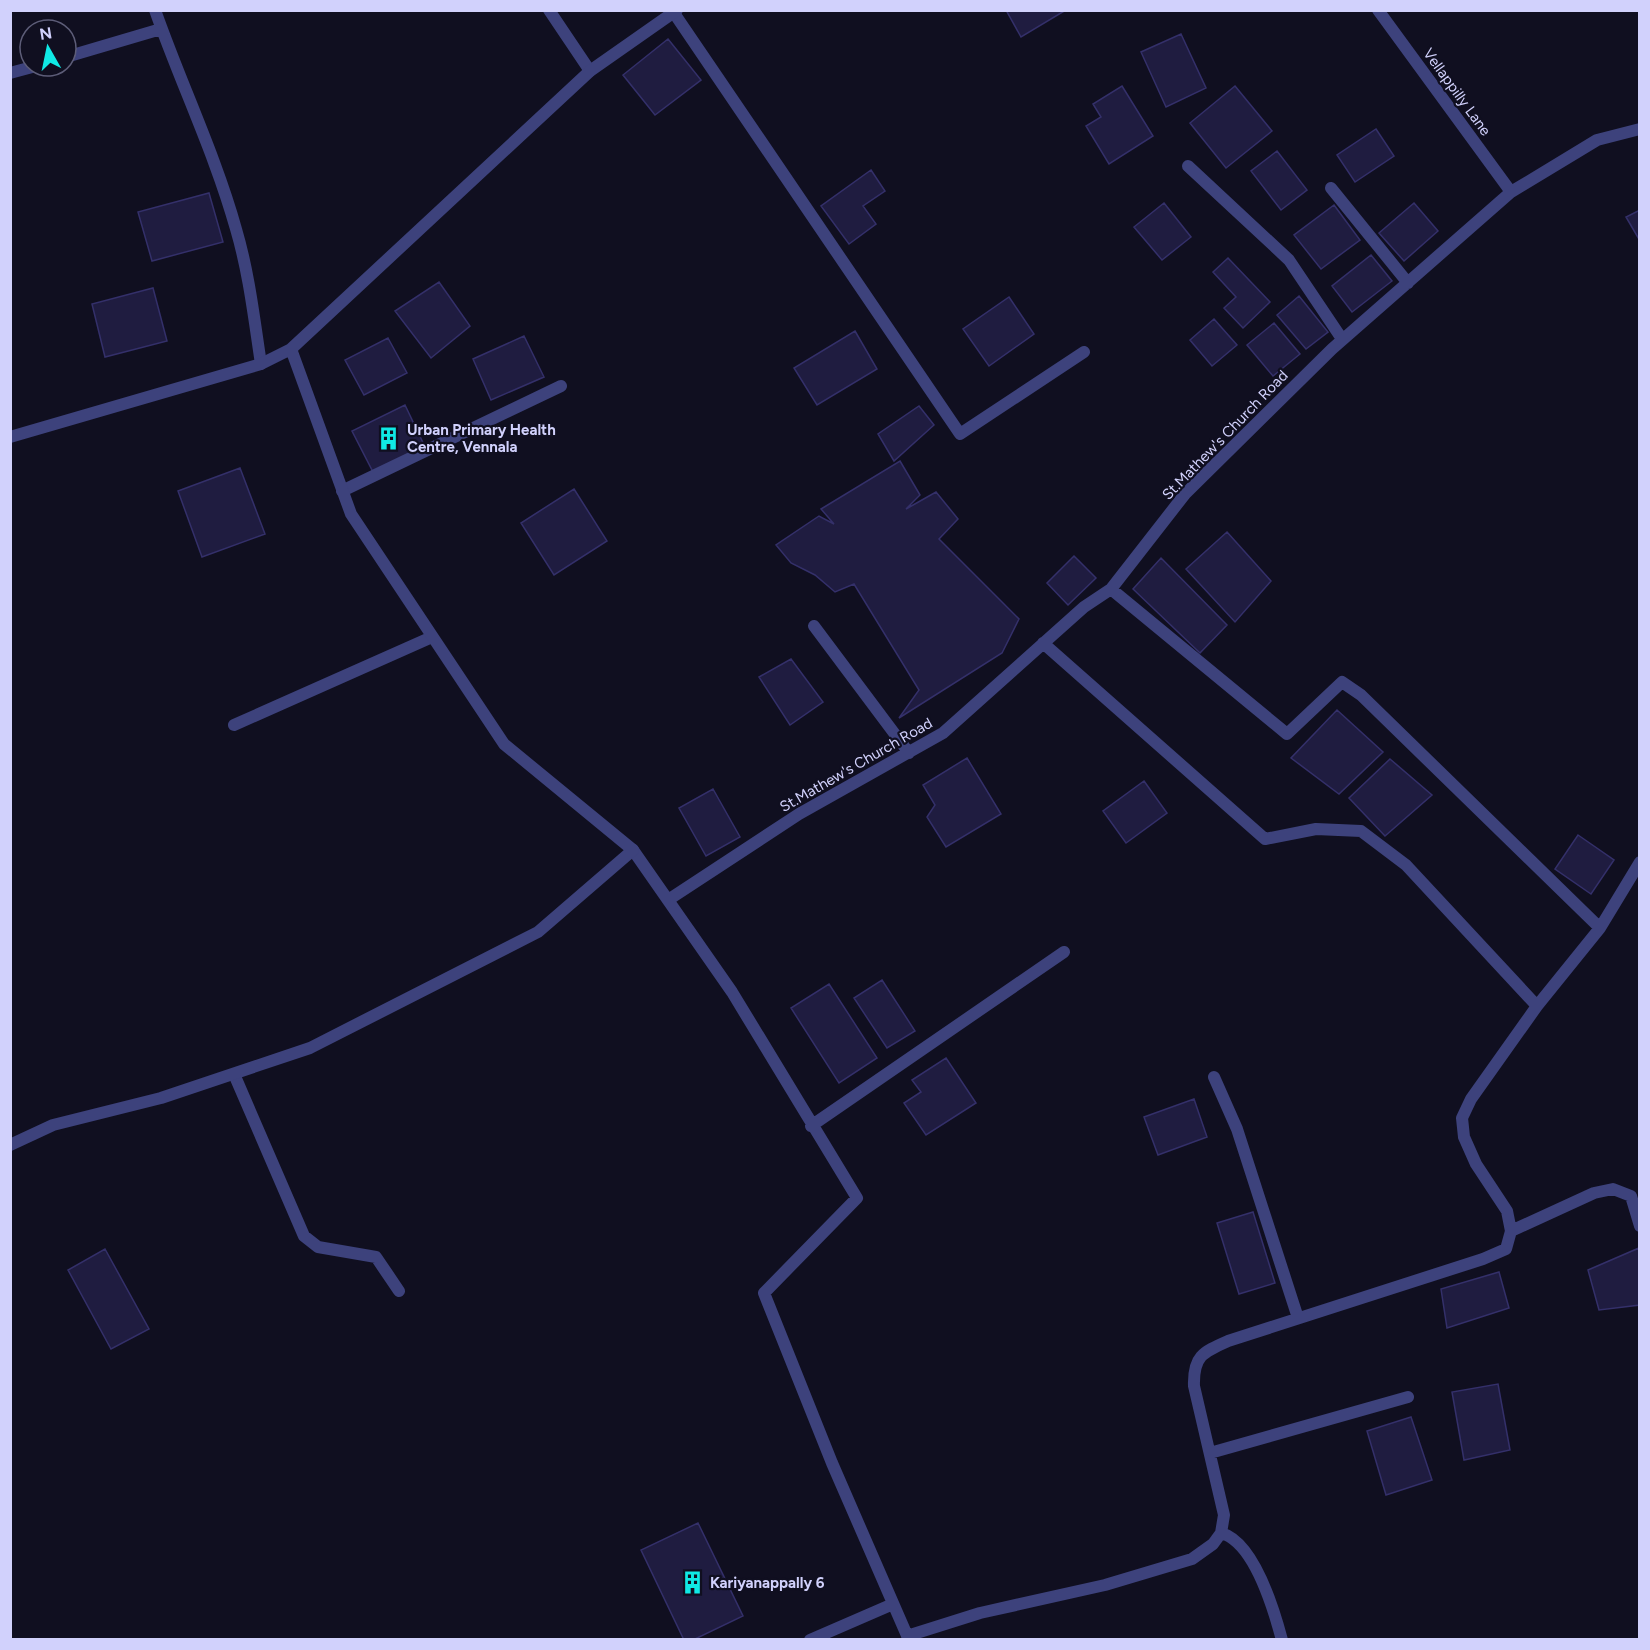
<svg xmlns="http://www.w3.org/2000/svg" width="1650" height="1650" font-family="Figtree,sans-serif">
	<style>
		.building { fill: #1f1c40; stroke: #34306a; stroke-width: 1.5 }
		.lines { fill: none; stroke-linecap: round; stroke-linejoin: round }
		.minor { stroke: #3d427c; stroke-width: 12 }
		.tertiary { stroke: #3d427c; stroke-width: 12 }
		.labels { text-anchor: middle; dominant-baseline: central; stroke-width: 4.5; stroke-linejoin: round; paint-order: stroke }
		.street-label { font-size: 15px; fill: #d1d1fc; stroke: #100f20 }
		.poi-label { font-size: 15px; font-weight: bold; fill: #d1d1fc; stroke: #100f20; text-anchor: start }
	</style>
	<rect width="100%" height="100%" fill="#100f20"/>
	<!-- building -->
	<path class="building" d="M1006 10H1066L1021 37Z
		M1181 34 1206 88 1166 107 1141 52Z
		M668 39 701 80 655 115 623 75Z
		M1122 86 1153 136 1109 164 1086 126 1101 117 1093 104Z
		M1235 86 1272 131 1226 168 1190 123Z
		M1376 129 1394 156 1355 182 1337 155Z
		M1277 151 1307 190 1281 210 1251 171Z
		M871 170 885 191 863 206 876 224 849 244 821 206Z
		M209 193 223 242 152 261 138 212Z
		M1164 203 1191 237 1162 260 1134 227Z
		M1414 203 1438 231 1404 261 1379 233Z
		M1334 205 1360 240 1321 269 1294 235Z
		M1640 210V241L1626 217Z
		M1371 255 1392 281 1352 312 1332 286Z
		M1228 258 1270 302 1243 328 1224 308 1236 297 1213 272Z
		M439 282 470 326 431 358 395 311Z
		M153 288 167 341 105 357 92 304Z
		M1299 296 1328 332 1306 349 1277 315Z
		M1009 297 1034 334 989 366 963 329Z
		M1214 319 1237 345 1212 366 1190 340Z
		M1274 323 1300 354 1273 376 1247 345Z
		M855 331 877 369 817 405 794 368Z
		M524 336 544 377 491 400 473 359Z
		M388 338 407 373 364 395 345 360Z
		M405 405 425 447 373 472 352 431Z
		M919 406 934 425 894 461 878 434Z
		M900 461 920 495 906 509 936 492 958 519 939 539 1019 619 1002 653 899 718 919 690 854 584 835 592 815 575 791 563 776 545 819 516 834 524 821 509Z
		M240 468 265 534 202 557 178 491Z
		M574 489 607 541 554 575 521 523Z
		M1227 532 1271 581 1235 622 1186 569Z
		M1074 556 1096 578 1068 605 1047 583Z
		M1161 558 1227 625 1200 653 1133 589Z
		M791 659 823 702 790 725 759 677Z
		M1337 710 1383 752 1339 794 1291 758Z
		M967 758 1001 814 946 847 927 817 935 805 923 785Z
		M1390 759 1432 795 1385 836 1349 798Z
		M1144 781 1167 813 1126 843 1103 811Z
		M713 789 740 837 706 856 679 808Z
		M1578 835 1614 860 1591 894 1555 869Z
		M882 980 915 1031 887 1048 854 998Z
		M829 984 877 1058 839 1083 791 1008Z
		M946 1058 976 1103 926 1135 904 1103 921 1092 912 1080Z
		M1194 1099 1207 1137 1158 1155 1144 1117Z
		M1253 1212 1275 1283 1239 1294 1217 1223Z
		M1639 1248 1640 1305 1599 1310 1588 1270Z
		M105 1249 149 1329 111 1349 68 1270Z
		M1499 1272 1509 1308 1447 1328 1441 1289Z
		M1498 1384 1510 1450 1464 1460 1452 1392Z
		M1411 1417 1432 1480 1386 1495 1367 1431Z
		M698 1523 743 1616 693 1640H684L641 1550Z"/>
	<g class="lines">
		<!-- minor -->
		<path class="minor" d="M155 10C181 84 215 154 236 229 249 273 254 318 261 364
			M549 10 590 71
			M1378 10 1511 192
			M674 13 960 434 1084 352
			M66 57 161 29
			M10 73 36 66
			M1188 166 1289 260 1342 339
			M1331 188 1408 283
			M342 491 561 386
			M1111 589 1287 734 1342 682 1361 695 1600 928
			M814 626 909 753
			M1043 643 1265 839 1316 829 1361 831 1406 865 1537 1006
			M234 725 432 637
			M633 850 732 992 857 1198 764 1293 832 1463 909 1640
			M668 900 799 814 943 733 1084 607 1111 589 1185 494 1332 349 1511 192 1597 140 1640 129
			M234 1074 304 1236 318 1247 376 1257 399 1291
			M1214 1077 1237 1129 1298 1318
			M811 1126 1064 952
			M1511 1231 1594 1193 1613 1189 1631 1196 1640 1226
			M1210 1453 1408 1397
			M1221 1533C1254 1542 1274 1610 1282 1640
			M907 1636 980 1613 1105 1585 1192 1559 1213 1544 1221 1533 1224 1515 1194 1386C1193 1356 1203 1352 1228 1341L1483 1259 1506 1249 1511 1231 1507 1211 1476 1164 1464 1137 1462 1118 1471 1099 1537 1006 1600 928 1640 862
			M810 1640 893 1604"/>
		<!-- tertiary -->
		<path class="tertiary" d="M10 437 261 364 291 349 590 71 677 10
			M10 1145 53 1125 161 1098 310 1048 538 932 633 850 504 744 351 514 291 349"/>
	</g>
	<!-- icons -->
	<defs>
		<symbol id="building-bare" viewBox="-9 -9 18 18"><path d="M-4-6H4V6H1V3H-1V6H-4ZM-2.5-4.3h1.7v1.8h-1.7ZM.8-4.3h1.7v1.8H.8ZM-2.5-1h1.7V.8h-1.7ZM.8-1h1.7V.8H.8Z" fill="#10e9e5" stroke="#100f20" stroke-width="2.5" paint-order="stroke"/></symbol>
	</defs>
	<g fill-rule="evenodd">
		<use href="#building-bare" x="372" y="422" width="33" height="33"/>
		<use href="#building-bare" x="676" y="1566" width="33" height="33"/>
	</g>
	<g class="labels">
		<!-- street labels -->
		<g class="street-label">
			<text transform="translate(1457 92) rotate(54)">Vellappilly Lane</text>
			<text transform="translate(1225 435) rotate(-46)">St.Mathew's Church Road</text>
			<text transform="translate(856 765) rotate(-30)">St.Mathew's Church Road</text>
		</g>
		<!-- poi labels -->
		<g class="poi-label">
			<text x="407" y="430">Urban Primary Health<tspan x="407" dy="17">Centre, Vennala</tspan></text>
			<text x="710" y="1583">Kariyanappally 6</text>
		</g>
	</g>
	<!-- border -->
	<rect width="1650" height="1650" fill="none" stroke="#d1d1fc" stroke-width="24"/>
	<!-- north arrow -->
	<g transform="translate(48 48) rotate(351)"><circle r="28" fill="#100f20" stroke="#5d5d78" stroke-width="1.5"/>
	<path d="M0-4.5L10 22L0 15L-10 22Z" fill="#10e9e5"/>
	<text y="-9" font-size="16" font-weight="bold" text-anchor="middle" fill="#d1d1fc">N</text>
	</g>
</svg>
